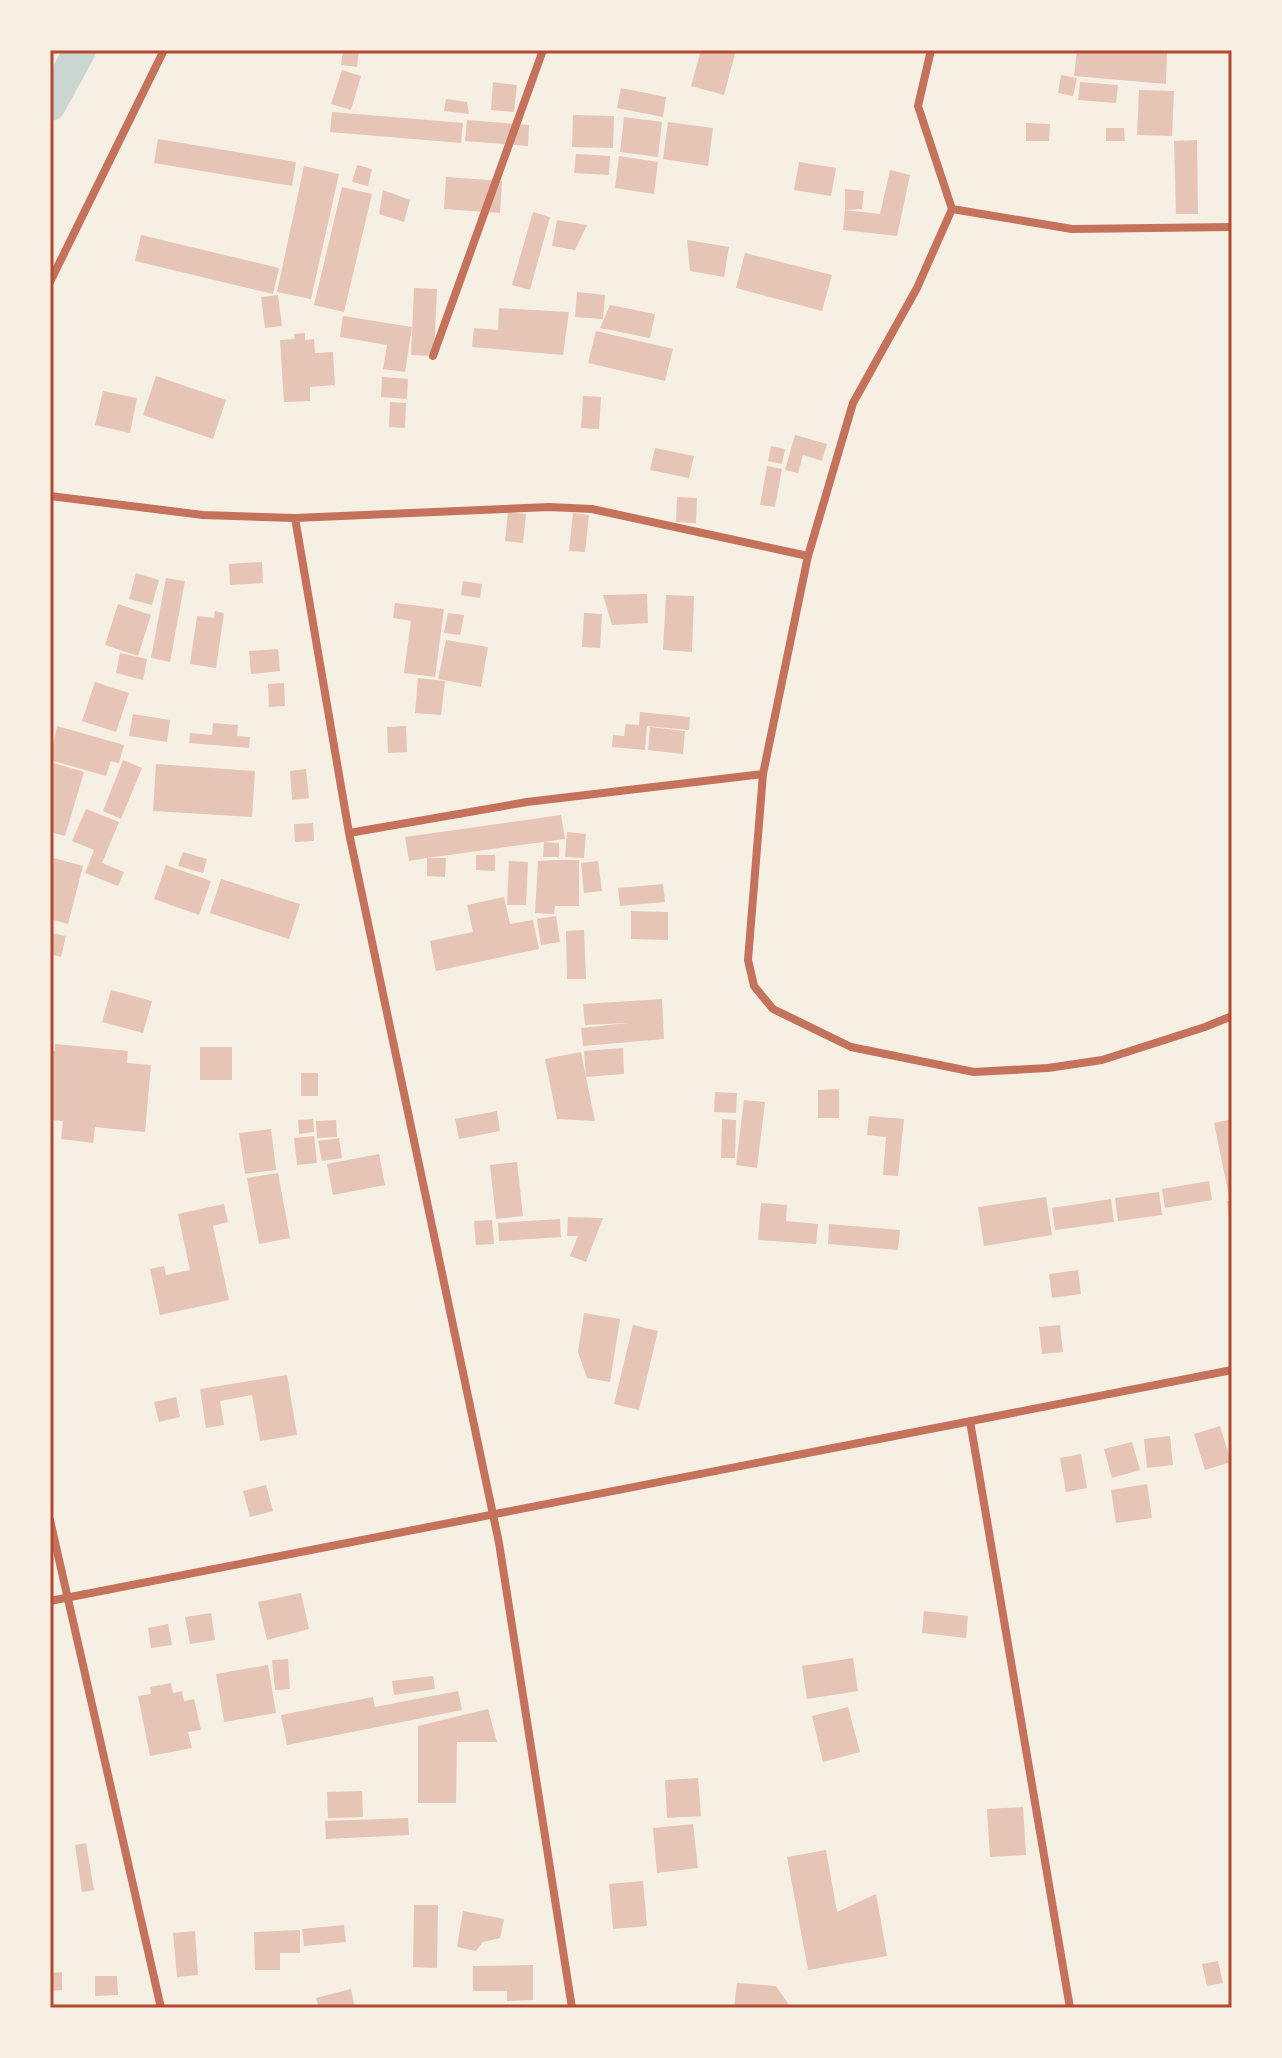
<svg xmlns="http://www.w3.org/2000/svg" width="1282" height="2058" font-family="Spectral,serif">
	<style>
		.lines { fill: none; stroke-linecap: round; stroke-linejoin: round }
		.canal { stroke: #c9d6d2; stroke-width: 32 }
		.building { fill: #e6c5b7 }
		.minor { stroke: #c5725c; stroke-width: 8 }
		.neatline { fill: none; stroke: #b5482f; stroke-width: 3 }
	</style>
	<rect width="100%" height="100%" fill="#f6efe4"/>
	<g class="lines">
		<!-- canal -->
		<path class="canal" d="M50 105 80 50"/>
	</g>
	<!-- building -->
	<path class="building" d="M343 50H359L357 67 341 65Z
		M701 50H736L724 95 691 86Z
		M1077 50H1167L1166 84 1074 76Z
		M342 70 361 76 351 110 331 104Z
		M1061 75 1077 78 1073 96 1058 93Z
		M493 82 517 85 514 112 491 110Z
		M1080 82 1118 85 1116 103 1078 100Z
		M621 88 666 97 663 117 617 108Z
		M1139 90 1174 91 1172 136 1137 135Z
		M446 99 467 102 469 114 444 111Z
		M332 112 463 123 461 143 330 132Z
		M573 115 614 116 613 148 572 147Z
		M624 117 662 122 658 157 620 152Z
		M467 120 529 125 528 146 465 141Z
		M668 122 713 128 708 166 663 159Z
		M1026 123 1050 124 1049 141H1026Z
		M1106 128H1124L1125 141H1106Z
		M158 139 296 162 292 186 154 163Z
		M1197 140 1198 214H1176L1174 141Z
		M576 154 610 156 609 175 574 173Z
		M619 156 658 162 654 194 615 188Z
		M799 162 836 168 831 196 794 190Z
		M357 165 372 169 368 186 352 182Z
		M304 166 339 174 311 299 277 292Z
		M890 170 910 175 897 236 843 230 845 210 880 214Z
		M446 177 502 181 500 213 444 209Z
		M342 187 372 194 344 312 314 305Z
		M845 189 864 191 862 209 845 210Z
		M383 190 410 200 404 222 379 214Z
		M533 212 550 217 530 290 512 285Z
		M557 220 587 225 575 250 552 246Z
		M141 235 279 268 273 294 135 261Z
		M687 240 729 247 724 277 690 271Z
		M745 253 832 275 822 311 736 288Z
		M414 288 437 289 434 356 411 355Z
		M577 292 605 295 603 319 575 317Z
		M278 295 282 326 265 328 261 297Z
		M610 305 655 314 650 338 600 328Z
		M499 308 569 312 563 355 472 347 474 328 498 330Z
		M343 316 412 327 405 372 383 369 387 345 340 337Z
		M596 331 673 349 665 381 588 363Z
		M305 333V340L314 339 315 353 333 352 335 385 310 387V401L284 402 280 340 295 339 294 334Z
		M156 376 226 400 213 439 143 415Z
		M382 377 408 379 407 399 381 397Z
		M103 391 137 398 130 433 95 425Z
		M583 396 601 397 599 429 581 428Z
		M390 402 406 403 405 428 389 427Z
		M795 435 827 444 822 461 803 455 798 473 785 470Z
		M771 446 785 449 782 464 768 461Z
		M655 448 694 456 689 478 650 470Z
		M767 466 782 469 775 507 760 505Z
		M677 497 697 498 696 523 676 522Z
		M508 512 526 514 523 543 505 541Z
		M573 513 589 515 585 552 569 551Z
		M262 562 263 583 230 585 229 564Z
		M136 573 159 580 152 605 129 599Z
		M166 578 185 581 170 662 151 658Z
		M463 581 482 584 480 598 461 595Z
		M647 594 648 623 612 625 603 595Z
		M666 595 694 596 692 652 663 650Z
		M395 603 444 609 435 677 404 673 411 621 393 618Z
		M118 604 151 615 138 656 105 645Z
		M215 611 224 613 216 668 190 664 197 616 214 618Z
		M448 613 464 615 460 635 444 633Z
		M584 613 602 614 600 648 582 647Z
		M446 640 488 647 481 687 438 679Z
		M278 649 280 671 251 674 249 651Z
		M120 653 147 659 143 680 116 673Z
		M418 678 445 681 441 715 415 713Z
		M95 682 129 693 116 732 82 721Z
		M284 683 285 706 269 707 268 684Z
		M640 712 690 717 689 730 647 726 645 750 612 747 613 735 624 736 626 724 639 725Z
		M133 714 170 720 167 742 129 736Z
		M213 723 238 725 237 736 250 737 249 748 189 743 190 733 212 735Z
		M57 726 124 745 119 763 111 761 106 776 50 760Z
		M406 726 407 752 388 753 387 727Z
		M650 727 685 731 683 754 648 750Z
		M123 760 142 768 121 819 103 811Z
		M50 762 84 772 65 836 50 832Z
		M156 764 255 771 252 817 153 811Z
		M306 769 309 798 292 800 290 771Z
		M86 809 119 822 102 863 124 872 118 886 85 873 94 850 72 841Z
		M561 815 565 839 427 858H446L445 877 427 876V858L409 861 405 837Z
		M313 823 314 841 295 842 294 824Z
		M567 832 586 834 584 858 565 857Z
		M544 842 559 843V857H543Z
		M183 852 207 859 203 873 178 866Z
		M476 855H495V871L476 870Z
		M50 857 83 866 68 924 50 919Z
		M555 860H579V906H555L554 914 535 913 538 861Z
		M509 861 528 862 526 905H507Z
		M598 861 602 891 584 893 581 863Z
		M166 865 211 881 199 915 154 899Z
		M221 879 300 904 289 939 210 913Z
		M663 884 665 902 620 906 618 888Z
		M504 897 510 924 533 920 539 949 436 971 430 941 473 932 467 905Z
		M631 911 668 912V940L631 939Z
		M556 916 560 942 541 945 537 919Z
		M584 930 586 979H567L566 931Z
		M50 933 66 936 61 957 50 954Z
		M111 990 152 1001 143 1033 102 1022Z
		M662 999 664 1039 583 1046 581 1028 628 1023 585 1025 583 1004Z
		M55 1044 128 1051 127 1063 151 1065 145 1132 95 1127 93 1143 61 1139 63 1121 50 1120V1051H55Z
		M200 1047H232V1080H200Z
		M623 1048 624 1074 586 1077 584 1051Z
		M581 1052 595 1121 557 1119 545 1059Z
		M301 1073H318V1096H301Z
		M839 1089V1118H818V1090Z
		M715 1092 737 1093 736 1113 714 1112Z
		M744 1100 765 1102 757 1168 736 1165Z
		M497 1111 500 1131 459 1139 455 1119Z
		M869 1116 904 1119 898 1176 883 1175 886 1137 867 1135Z
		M313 1119 314 1132 299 1134 298 1120Z
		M722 1119 736 1120 735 1158H721Z
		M1232 1119V1227H1230L1227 1201H1230L1214 1123Z
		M336 1120 337 1137 317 1138 316 1121Z
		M271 1129 276 1170 245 1174 239 1133Z
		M314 1136 317 1163 297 1165 294 1138Z
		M339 1138 342 1158 322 1161 318 1141Z
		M379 1154 385 1185 333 1195 327 1164Z
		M517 1162 523 1216 496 1219 490 1165Z
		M278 1173 290 1238 259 1244 247 1178Z
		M1209 1181 1212 1200 1165 1208 1162 1189Z
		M1159 1192 1162 1215 1118 1221 1115 1198Z
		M1046 1197 1052 1235 984 1246 978 1207Z
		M1111 1199 1114 1222 1055 1230 1052 1208Z
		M761 1203 787 1205 786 1221 818 1224 816 1244 758 1240Z
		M224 1204 228 1222 213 1226 229 1300 160 1315 150 1269 164 1266 166 1275 190 1270 178 1214Z
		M568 1217 603 1218 586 1262 570 1256 578 1236H567Z
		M560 1219 561 1237 499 1241 498 1223Z
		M492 1220 494 1244 476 1245 474 1221Z
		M829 1224 900 1230 898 1250 828 1244Z
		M1078 1270 1081 1294 1052 1298 1049 1274Z
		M584 1313 620 1319 610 1382 587 1378 578 1352Z
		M633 1325 658 1331 639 1410 614 1404Z
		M1060 1325 1063 1352 1042 1354 1039 1327Z
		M287 1375 297 1435 260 1441 252 1395 220 1401 224 1425 206 1428 200 1389Z
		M176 1397 180 1417 159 1422 154 1402Z
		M1220 1426 1231 1462 1205 1470 1194 1434Z
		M1170 1436 1173 1465 1147 1468 1144 1439Z
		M1132 1442 1140 1470 1112 1478 1104 1449Z
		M1081 1454 1087 1488 1066 1492 1060 1458Z
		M1147 1484 1152 1518 1116 1523 1111 1490Z
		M266 1485 273 1511 250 1517 243 1491Z
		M301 1593 309 1629 267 1640 258 1602Z
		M924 1611 968 1616 966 1638 922 1633Z
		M211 1613 215 1640 190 1644 185 1617Z
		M168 1624 172 1645 151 1648 148 1628Z
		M853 1658 858 1691 807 1699 802 1666Z
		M288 1659 290 1689 275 1690 272 1660Z
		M268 1665 276 1713 224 1722 216 1674Z
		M433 1676 435 1689 394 1695 392 1681Z
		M171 1683 173 1693 182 1691 184 1701 194 1699 201 1730 188 1732 192 1748 150 1756 138 1696 151 1694 150 1687Z
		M458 1691 462 1710 287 1745 281 1715 373 1697 375 1707Z
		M848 1707 860 1752 823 1762 812 1716Z
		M488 1709 497 1742H457L456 1803H418V1726Z
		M698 1778 701 1816 667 1818 665 1780Z
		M362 1791 363 1817 328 1818 327 1792Z
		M1023 1807 1026 1855 990 1857 987 1809Z
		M408 1818 409 1835 326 1839 325 1821Z
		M693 1824 698 1868 657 1873 653 1828Z
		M86 1843 94 1890 82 1892 75 1845Z
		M826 1850 837 1912 876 1894 887 1956 808 1970 787 1857Z
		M643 1881 647 1926 613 1929 609 1884Z
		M414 1905H438L437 1968 413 1967Z
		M463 1911 504 1919 500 1938 483 1942 476 1951 457 1947Z
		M344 1925 346 1942 304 1946 302 1929Z
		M300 1930V1953H280V1970H255L254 1932Z
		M195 1931 198 1975 177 1977 173 1933Z
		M1218 1961 1223 1983 1207 1986 1202 1964Z
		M533 1965V2000L507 2001V1991H473V1966Z
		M62 1972V1990L50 1991V1973Z
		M95 1976H117L118 1995 95 1996Z
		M737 1983 776 1986 791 2008H734Z
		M351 1989 355 2008H319L316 1998Z"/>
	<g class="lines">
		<!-- minor -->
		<path class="minor" d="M931 50 918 106 952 209 917 288 853 403 808 556 763 774 748 960 754 986 773 1009 851 1047 974 1072 1048 1068 1102 1060 1205 1027 1232 1016
			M952 209 1072 229 1232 227
			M50 282 164 50
			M433 356 543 50
			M50 496 203 515 295 518 549 507 592 509 808 556
			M295 518 349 833 499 1543 572 2008
			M349 833 527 802 763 774
			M970 1421 1070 2008
			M50 1520 161 2008
			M50 1601 1232 1370"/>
	</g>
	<!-- border -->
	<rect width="1282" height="2058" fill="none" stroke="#f6efe4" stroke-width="104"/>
	<rect x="52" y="52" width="1178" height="1954" class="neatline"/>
</svg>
